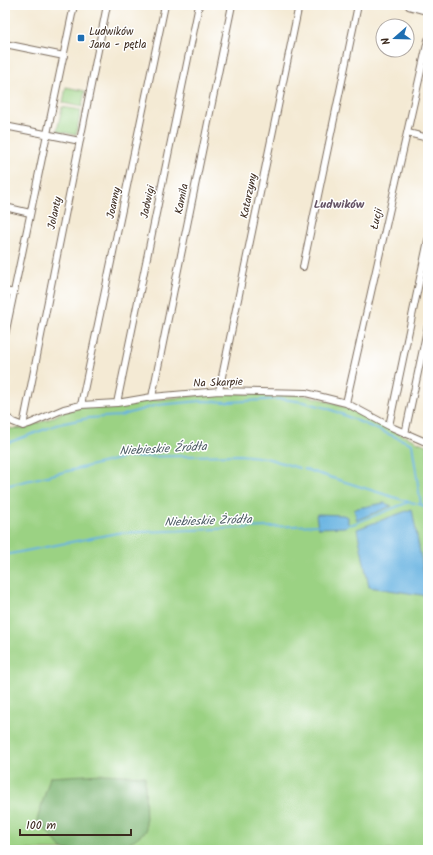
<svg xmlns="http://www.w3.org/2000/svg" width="433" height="855" font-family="Kalam,sans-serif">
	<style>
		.green { fill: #9bd283; stroke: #6b7e50 }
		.forest { fill: #7cb471; stroke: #5c6f48 }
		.water { fill: #68b3e1; stroke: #526e80 }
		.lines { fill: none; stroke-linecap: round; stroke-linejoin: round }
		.stream { stroke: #68b3e1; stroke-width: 2 }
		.street-casing { stroke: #7c6d5e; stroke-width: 8 }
		.secondary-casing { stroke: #7c6d5e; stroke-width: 11 }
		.street { stroke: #fff; stroke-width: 6 }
		.secondary { stroke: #fff; stroke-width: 9 }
		.poi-dot { fill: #1f6fb2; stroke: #fff; stroke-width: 1.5 }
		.labels { text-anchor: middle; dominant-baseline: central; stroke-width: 3; stroke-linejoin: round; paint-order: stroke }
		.poi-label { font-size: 11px; fill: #3b2a1e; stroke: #fff; text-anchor: start }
		.street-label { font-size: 11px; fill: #3b2a1e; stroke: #fff }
		.neighbourhood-label { font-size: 12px; font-weight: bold; fill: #655365; stroke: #fff }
		.water-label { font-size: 12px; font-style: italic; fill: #4b5a62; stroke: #fff }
	</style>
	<rect width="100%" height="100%" fill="#fff"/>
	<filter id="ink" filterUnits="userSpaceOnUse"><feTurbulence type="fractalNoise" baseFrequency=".025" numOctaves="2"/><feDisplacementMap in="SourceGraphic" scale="8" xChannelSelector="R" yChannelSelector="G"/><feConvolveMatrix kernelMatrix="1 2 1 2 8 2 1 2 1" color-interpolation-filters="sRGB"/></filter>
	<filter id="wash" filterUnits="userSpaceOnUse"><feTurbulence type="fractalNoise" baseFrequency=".012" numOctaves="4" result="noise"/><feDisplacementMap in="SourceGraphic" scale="16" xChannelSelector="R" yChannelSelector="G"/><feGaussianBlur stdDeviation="0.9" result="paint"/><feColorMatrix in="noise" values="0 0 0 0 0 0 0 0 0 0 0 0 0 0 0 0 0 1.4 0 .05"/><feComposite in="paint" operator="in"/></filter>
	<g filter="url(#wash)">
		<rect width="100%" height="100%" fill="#f4ead4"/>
		<!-- green -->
		<path class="green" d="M66 87 85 91 82 107 63 103Z
			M62 107 81 110 76 135 57 131Z
			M222 393 296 394 318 398 347 408 405 436 428 446V850H5V429L24 428 52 418 64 411 82 407Z"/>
		<!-- forest -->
		<path class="forest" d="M103 774 145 776 146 831 120 850H63L37 820 50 777Z"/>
		<!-- water -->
		<path class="water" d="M384 503 392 506 357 520 354 510 358 508Z
			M412 509 428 596 369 587 357 529Z
			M318 514 343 515 348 517V524L345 527 318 528 316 515Z"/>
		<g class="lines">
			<!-- stream -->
			<path class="stream" d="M5 444 59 424 89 418 120 416 157 405 202 401 229 402 282 399 303 402 327 408 412 444 421 505
				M304 469 409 502 415 503
				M5 486 127 457 240 455 266 458 299 468
				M418 504 428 507
				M345 525 353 524 409 502
				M5 555 117 533 318 525"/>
		</g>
	</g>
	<g filter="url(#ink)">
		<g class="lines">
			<defs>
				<path id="street" d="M5 44 64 56
					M5 126 80 141
					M408 133 428 138
					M5 207 30 213
					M303 267 358 5
					M5 291 14 293
					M5 335 74 5
					M219 391 299 5
					M152 397 232 5
					M117 403 199 5
					M346 403 428 40
					M81 405 165 5
					M5 416 13 422 23 426 29 424 64 409 81 405 117 403 152 397 219 391 306 393 346 403 389 426 428 443
					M23 426 107 5
					M389 426 428 240
					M405 434 428 325"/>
				<path id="secondary" d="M410 5 428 10"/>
			</defs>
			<!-- street casing -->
			<use href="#street" class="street-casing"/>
			<!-- secondary casing -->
			<use href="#secondary" class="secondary-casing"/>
			<!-- street -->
			<use href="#street" class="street"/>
			<!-- secondary -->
			<use href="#secondary" class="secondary"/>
		</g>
	</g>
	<!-- markers -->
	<rect class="poi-dot" x="77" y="34" width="8" height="8" rx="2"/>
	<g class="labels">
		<!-- poi labels -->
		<g class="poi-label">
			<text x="89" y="32">Ludwików<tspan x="89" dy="13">Jana - pętla</tspan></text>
		</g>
		<!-- street labels -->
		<g class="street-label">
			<text transform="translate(249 196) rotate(-78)">Katarzyny</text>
			<text transform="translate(182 199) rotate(-78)">Kamila</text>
			<text transform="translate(148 202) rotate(-78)">Jadwigi</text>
			<text transform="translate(114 203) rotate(-78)">Joanny</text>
			<text transform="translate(55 213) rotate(-78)">Jolanty</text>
			<text transform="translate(377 219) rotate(-77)">Łucji</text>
			<text transform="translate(218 383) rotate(-2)">Na Skarpie</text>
		</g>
		<!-- neighbourhood labels -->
		<g class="neighbourhood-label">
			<text x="339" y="204">Ludwików</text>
		</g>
		<!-- water labels -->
		<g class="water-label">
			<text transform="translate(163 449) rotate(-3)">Niebieskie Źródła</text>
			<text transform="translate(208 521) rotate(-2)">Niebieskie Żródła</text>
		</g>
	</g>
	<!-- margin -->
	<rect width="433" height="855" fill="none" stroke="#fff" stroke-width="20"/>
	<!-- north arrow -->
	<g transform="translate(395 38) rotate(250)"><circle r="19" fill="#ffffff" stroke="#b1aaa5"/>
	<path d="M0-3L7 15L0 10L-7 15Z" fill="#1f6fb2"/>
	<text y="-6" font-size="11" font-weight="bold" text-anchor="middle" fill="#3b2a1e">N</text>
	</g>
	<!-- scale -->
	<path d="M20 829v6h111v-6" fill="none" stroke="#3b2a1e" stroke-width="2"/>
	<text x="26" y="829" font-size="12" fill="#3b2a1e" stroke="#ffffff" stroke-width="3" paint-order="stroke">100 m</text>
</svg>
